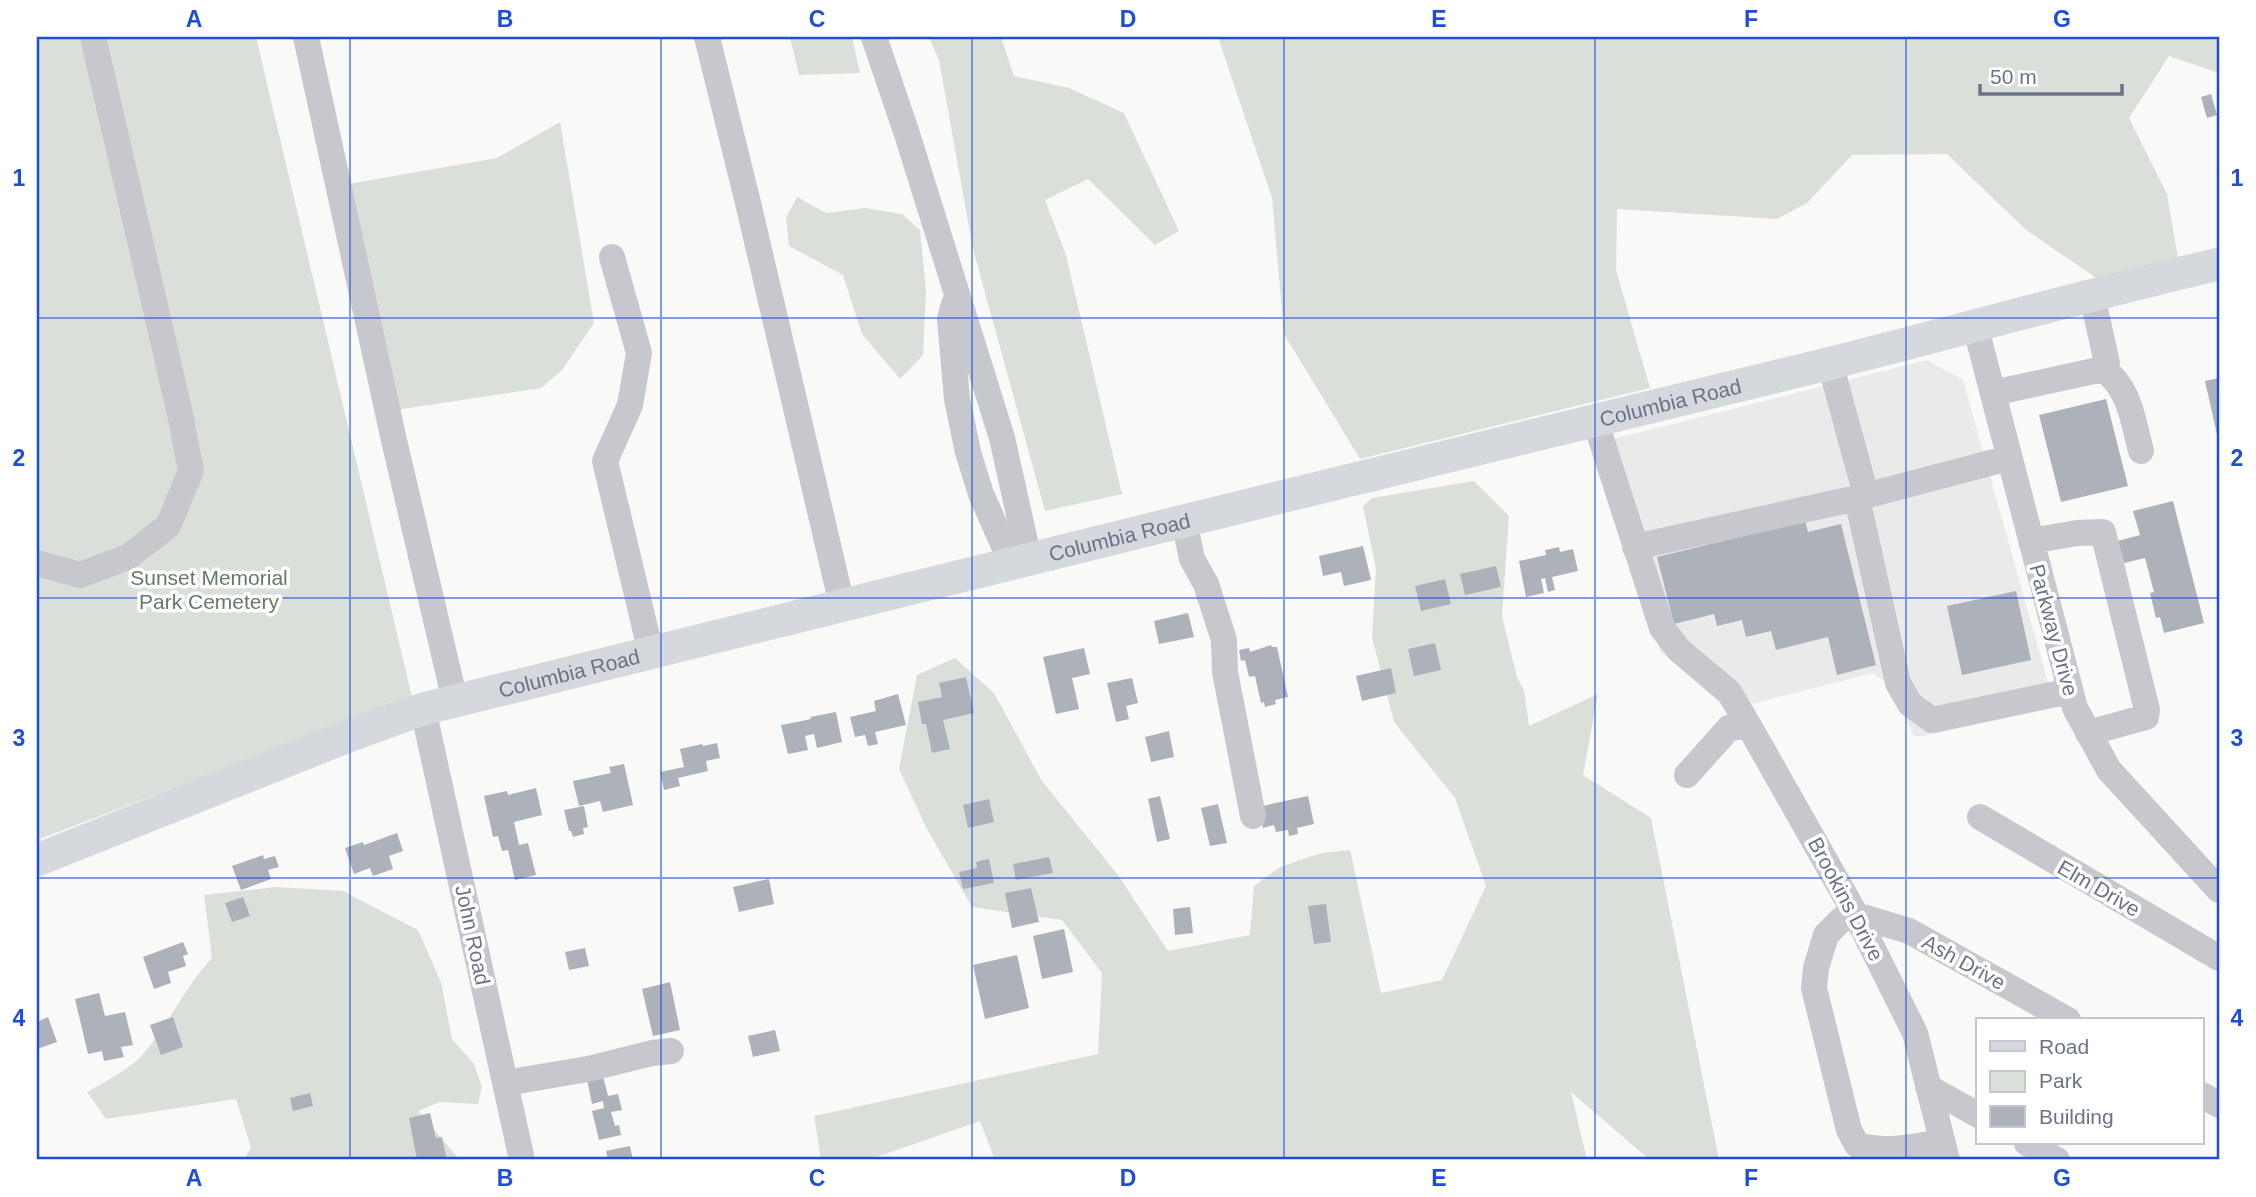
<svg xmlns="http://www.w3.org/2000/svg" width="2256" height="1197" font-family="Arial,sans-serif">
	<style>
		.built { fill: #eaeaeb }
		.green { fill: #dae0d9 }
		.building { fill: #adb1ba }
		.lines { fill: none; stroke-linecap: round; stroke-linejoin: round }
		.minor { stroke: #c6c8cd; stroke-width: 26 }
		.major { stroke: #d5d8dd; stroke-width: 33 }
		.grid { fill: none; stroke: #1d4ed8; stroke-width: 2; stroke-opacity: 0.55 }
		.labels { text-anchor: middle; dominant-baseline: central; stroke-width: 7; stroke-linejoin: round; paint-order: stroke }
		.street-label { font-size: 21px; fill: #6b7486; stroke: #fff }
		.park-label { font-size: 21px; fill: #667966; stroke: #fff }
		.neatline { fill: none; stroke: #1d4ed8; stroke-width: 2.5 }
		.grid-label { font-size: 23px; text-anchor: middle; font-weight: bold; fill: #1d4ed8 }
	</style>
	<rect width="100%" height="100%" fill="#f9f9f8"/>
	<!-- built -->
	<path class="built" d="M1927 360 1963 380 2047 679 2048 709 1923 736H1914L1890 685 1873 673 1728 710 1660 651 1595 456 1617 438Z"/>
	<!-- green -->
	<path class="green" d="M37 37H256L412 697 37 840Z
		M790 37H852L860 73 799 75Z
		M929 37H1001L1014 76 1069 88 1124 113 1179 231 1155 245 1088 179 1045 200 1066 255 1122 494 1045 511 973 249 939 60Z
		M1218 37H2219V73L2169 56 2129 118 2167 194 2178 258 2096 278 2025 229 1947 154 1852 155 1807 203 1777 219 1617 209 1616 270 1650 388 1360 459 1284 334 1272 198Z
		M560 122 594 323 562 370 541 388 396 410 348 184 497 158Z
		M797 197 826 213 865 208 902 214 920 230 926 291 923 355 900 379 862 334 843 275 789 246 786 218Z
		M1474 481 1509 516 1502 616 1517 677 1524 690 1529 726 1598 694 1583 775 1651 818 1719 1160H1650L1571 1092 1587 1160H995L980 1121 868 1160H821L814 1116 1098 1054 1102 973 1062 920 972 907 927 829 899 769 917 675 955 658 994 693 1042 781 1118 875 1168 951 1250 935 1254 886 1280 867 1321 853 1350 850 1381 993 1442 980 1486 886 1455 798 1394 722 1372 638 1376 569 1363 506 1372 498Z
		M276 887 343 891 418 930 441 982 452 1039 474 1064 482 1087 478 1104 440 1102 418 1111 460 1160H243L251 1148 236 1099 106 1119 87 1092C106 1081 131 1069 145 1052 170 1022 185 987 212 958L204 895Z"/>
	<!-- building -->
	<path class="building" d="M2211 94 2217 115 2207 118 2201 97Z
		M2219 378V439H2218L2205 381Z
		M2106 399 2128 486 2061 502 2039 415Z
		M2173 501 2204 623 2164 633 2160 617 2156 618 2150 593 2154 592 2145 558 2124 563 2118 541 2140 535 2133 511Z
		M1805 521 1808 532 1841 524 1876 665 1837 675 1828 637 1776 650 1771 631 1746 637 1742 620 1717 626 1714 614 1674 624 1657 557Z
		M1363 546 1371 580 1344 586 1341 572 1323 576 1319 556Z
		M1559 547 1560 552 1573 549 1578 571 1552 577 1555 590 1548 592 1545 578 1541 579 1544 593 1526 597 1519 561 1546 555 1545 550Z
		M1496 566 1501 587 1465 595 1460 574Z
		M1445 579 1451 604 1421 611 1415 586Z
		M2016 591 2031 660 1962 675 1947 606Z
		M1188 613 1194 637 1159 644 1154 621Z
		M1435 643 1441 670 1414 676 1408 649Z
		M1271 645 1272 647H1277L1288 697 1275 700 1276 704 1265 707 1264 702 1261 703 1255 676 1249 677 1245 660 1241 661 1239 650 1249 648 1250 652Z
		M1084 648 1090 674 1072 678 1079 709 1056 714 1043 657Z
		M1391 668 1396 693 1362 701 1356 676Z
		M966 677 974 713 943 720 950 749 932 753 926 724H922L918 702 942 697 939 683Z
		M1132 678 1138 703 1126 706 1129 719 1116 722 1107 683Z
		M898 694 906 725 875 732 878 744 868 746 865 735 855 737 850 717 876 711 874 701Z
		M836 712 842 742 817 748 814 734 805 736 808 750 788 754 781 725 802 721 811 719 810 717Z
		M1169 731 1174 757 1151 762 1145 737Z
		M717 743 720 758 706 761 708 771 678 778 680 786 664 790 660 772 684 767 680 749 702 744 703 746Z
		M624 764 633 805 603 812 600 801 579 806 573 781 611 773 609 767Z
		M536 788 542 815 514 822 519 845 528 843 536 875 515 880 508 850 502 851 498 836 493 837 484 796 507 791 508 795Z
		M1160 796 1170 839 1157 842 1148 799Z
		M1308 796 1314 824 1297 828 1298 834 1289 836 1288 830 1276 832 1274 825 1263 828 1258 807Z
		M989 799 994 822 968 828 963 805Z
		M1218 804 1227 843 1210 846 1201 808Z
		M584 806 588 827 583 828 584 834 573 837 571 831H569L564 810Z
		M397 833 403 851 389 856 393 869 373 876 370 868 354 874 345 848 363 842 364 845Z
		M263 855 264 859 275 856 279 867 268 870 271 879 241 890 232 866Z
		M1049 857 1053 873 1016 880 1013 864Z
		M989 859 994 883 963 889 959 872 977 868 976 862Z
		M769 879 774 904 739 912 733 887Z
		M1031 888 1039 922 1012 928 1005 893Z
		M243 897 250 916 232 922 225 903Z
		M1326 904 1331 942 1314 944 1308 906Z
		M1190 907 1193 933 1175 935 1173 909Z
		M1064 929 1073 972 1042 979 1033 936Z
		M183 942 188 954 183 956 186 966 168 972 171 983 154 989 143 957Z
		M585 948 589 966 569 970 565 952Z
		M1017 955 1029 1008 985 1019 973 965Z
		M670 982 680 1030 653 1036 642 989Z
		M99 993 105 1016 125 1012 133 1045 121 1047 124 1057 104 1061 102 1051 88 1054 75 999Z
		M48 1017 57 1042 37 1049V1022Z
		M173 1017 183 1047 161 1055 150 1025Z
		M775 1030 780 1051 753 1057 748 1036Z
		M603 1076 608 1096 618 1094 622 1110 611 1112 615 1126 619 1125 621 1135 599 1140 592 1111 604 1108 603 1101 592 1104 587 1079Z
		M310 1093 313 1106 293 1111 290 1098Z
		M430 1113 436 1138 442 1137 447 1160H417L409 1118Z
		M630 1146 633 1160H608L606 1151Z"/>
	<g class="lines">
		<!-- minor -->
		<path class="minor" d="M306 37 393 436 455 701
			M707 37 749 207 842 605
			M874 37 907 134 1002 438 1029 559
			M612 257 639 353 630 405 605 461 651 653
			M954 304 950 319 957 399 968 452 981 494 1012 564
			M1975 325 2075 708 2109 770 2219 890
			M1830 363 1866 495
			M2103 369C2130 388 2133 421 2141 451
			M1993 393 2103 369 2107 363 2092 295
			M1595 420 1662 628 1679 650 1729 692 1749 726
			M1857 498 1898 683 1910 704 1932 720 2070 691
			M1184 520 1192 559 1206 584 1224 640 1225 672 1253 816
			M2031 541 2077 533 2103 532 2147 710 2146 717 2088 733
			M1635 547 1857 498 2009 458
			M37 563 80 575 128 557 168 526 191 471 180 414 93 37
			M423 709 522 1160
			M1687 775 1729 728 1749 726 1856 915 1915 1033 1947 1160
			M1980 817 2219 958
			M505 1083 588 1069 652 1053 671 1051
			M1928 1087 1978 1115
			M2202 1095 2219 1105
			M1942 1142C1913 1147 1886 1153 1857 1145L1849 1130 1814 988 1816 968 1826 935 1842 919 1856 915 1909 931 2068 1020
			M2027 1143 2057 1160"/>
		<!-- major -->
		<path class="major" id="s1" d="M37 860 351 735 423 709C889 593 1356 478 1823 365 1955 332 2086 295 2219 264"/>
	</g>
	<!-- grid -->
	<path class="grid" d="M350 37V1160M661 37V1160M972 37V1160M1284 37V1160M1595 37V1160M1906 37V1160M37 318H2219M37 598H2219M37 878H2219"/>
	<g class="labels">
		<!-- street labels -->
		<g class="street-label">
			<text stroke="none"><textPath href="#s1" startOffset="1699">Columbia Road</textPath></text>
			<text stroke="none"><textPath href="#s1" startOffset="1132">Columbia Road</textPath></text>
			<text transform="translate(2054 630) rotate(75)">Parkway Drive</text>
			<text stroke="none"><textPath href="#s1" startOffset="565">Columbia Road</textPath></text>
			<text transform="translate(2099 888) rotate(30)">Elm Drive</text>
			<text transform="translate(1846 899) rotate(62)">Brookins Drive</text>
			<text transform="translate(473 935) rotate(78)">John Road</text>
			<text transform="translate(1964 962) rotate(29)">Ash Drive</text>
		</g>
		<!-- park labels -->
		<g class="park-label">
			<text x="209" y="577">Sunset Memorial<tspan x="209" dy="24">Park Cemetery</tspan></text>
		</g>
	</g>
	<!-- border -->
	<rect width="2256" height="1197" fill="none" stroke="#ffffff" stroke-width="77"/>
	<!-- legend -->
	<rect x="1976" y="1018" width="228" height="126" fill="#ffffff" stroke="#c4c7cf" stroke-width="2"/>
	<rect x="1990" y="1041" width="35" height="10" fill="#d5d8dd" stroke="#c4c7cf" stroke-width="2"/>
	<text x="2039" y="1054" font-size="21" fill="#6b7486">Road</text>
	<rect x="1990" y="1071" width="35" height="21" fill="#dae0d9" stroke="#c4c7cf" stroke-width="2"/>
	<text x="2039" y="1088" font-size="21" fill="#6b7486">Park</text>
	<rect x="1990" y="1106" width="35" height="21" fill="#adb1ba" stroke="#c4c7cf" stroke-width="2"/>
	<text x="2039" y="1124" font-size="21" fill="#6b7486">Building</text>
	<!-- scale -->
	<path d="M1980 84v10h142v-10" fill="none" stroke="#6b7486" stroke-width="3.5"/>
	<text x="1990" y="84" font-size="21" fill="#6b7486" stroke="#ffffff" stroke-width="5" paint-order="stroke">50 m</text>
	<rect x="38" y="38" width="2180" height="1120" class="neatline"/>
	<g class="grid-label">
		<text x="194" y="27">A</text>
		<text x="505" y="27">B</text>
		<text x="817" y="27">C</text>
		<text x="1128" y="27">D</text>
		<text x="1439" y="27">E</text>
		<text x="1751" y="27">F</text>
		<text x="2062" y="27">G</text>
		<text x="19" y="186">1</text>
		<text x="2237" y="186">1</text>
		<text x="19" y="466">2</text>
		<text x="2237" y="466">2</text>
		<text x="19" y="746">3</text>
		<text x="2237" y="746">3</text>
		<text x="19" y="1026">4</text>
		<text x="2237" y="1026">4</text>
		<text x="194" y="1186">A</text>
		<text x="505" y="1186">B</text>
		<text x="817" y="1186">C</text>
		<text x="1128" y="1186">D</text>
		<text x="1439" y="1186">E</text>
		<text x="1751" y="1186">F</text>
		<text x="2062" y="1186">G</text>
	</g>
</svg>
